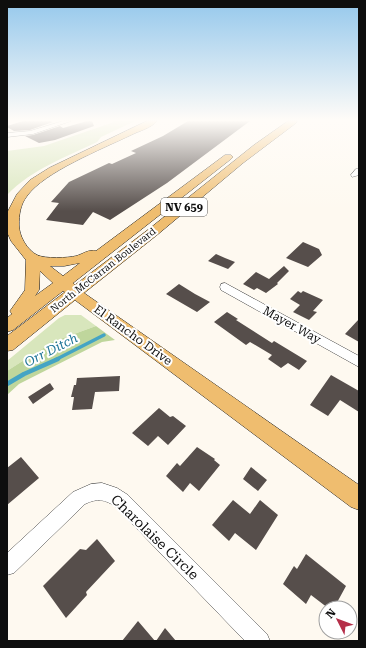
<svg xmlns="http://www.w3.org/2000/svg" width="366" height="648" font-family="'Roboto Serif',serif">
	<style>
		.green { fill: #d8e6bc }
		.forest { fill: #bfd69c }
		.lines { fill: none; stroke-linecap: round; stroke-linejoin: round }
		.stream-far1 { stroke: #44a4c4; stroke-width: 3.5 }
		.stream { stroke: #44a4c4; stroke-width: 4.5 }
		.building { fill: #564e4b }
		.minor-casing { stroke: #414141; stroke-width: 1 }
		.major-casing { stroke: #1f1f1f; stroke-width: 1 }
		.minor { fill: #fff; fill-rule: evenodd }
		.major { fill: #efbd6f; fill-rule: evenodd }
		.labels { text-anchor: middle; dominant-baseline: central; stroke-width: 4; stroke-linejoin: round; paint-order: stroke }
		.far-street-label { font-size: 10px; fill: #0e0e0e; stroke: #fff }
		.shield { fill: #fff; stroke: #565656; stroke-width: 1 }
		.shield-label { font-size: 11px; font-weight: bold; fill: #0e0e0e }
		.street-label { font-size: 12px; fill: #0e0e0e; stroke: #fff }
		.water-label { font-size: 13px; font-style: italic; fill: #1f7598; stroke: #fff }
		.near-street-label { font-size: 14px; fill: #0e0e0e; stroke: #fff }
	</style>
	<rect width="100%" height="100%" fill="#fef9f0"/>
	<!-- green -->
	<path class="green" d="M111 121H135L101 137 97 142C66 157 32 169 7 195V151L44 146 114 122Z
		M65 315H81L96 326 52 342 32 356 21 362 7 371V361L59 318Z"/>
	<!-- forest -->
	<path class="forest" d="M96 326 115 340 102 342 19 384 7 395V371L21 362 32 356 52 342Z"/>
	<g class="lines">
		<!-- stream-far1 -->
		<path class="stream-far1" d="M55 360 104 335"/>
		<!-- stream -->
		<path class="stream" d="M7 384 24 374 58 359"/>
	</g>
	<!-- building -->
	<path class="building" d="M23 121H50L53 122 30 130 14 131 7 127V126Z
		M87 121H92L94 126 55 140 39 143 25 136 33 135 60 126 63 128Z
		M188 121H250L167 183 110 220 93 212 83 225 46 220 59 203 51 202 69 182 109 163 112 164 136 153 131 151 163 136Z
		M303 242 319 249 322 255 308 267 286 258Z
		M216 254 225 258 235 262 228 269 208 261Z
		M284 266 289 271 277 283 278 284 266 293 257 288 254 290 243 284 256 272 269 279Z
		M179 284 195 294 210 302 197 312 166 294Z
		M298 291 301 293 303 291 323 300 313 311 317 312 309 320 293 312 300 305 290 299Z
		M227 312 238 319 236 320 272 343 274 341 307 361 299 370 288 363 281 368 268 359 272 355 250 342 246 345 214 322Z
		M359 319V342L345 334Z
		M331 375 359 391V412L340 400 328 416 310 405Z
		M120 376 119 391 95 392 92 409 72 410 74 397H71L74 385H76L77 378Z
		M50 383 54 389 33 404 28 397Z
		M159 408 170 417 173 416 186 426 168 445 158 436 148 446 132 433Z
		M197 447 215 459 214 460 220 465 199 491 190 483 183 492 166 476 177 463 180 466Z
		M21 457 39 478 7 505V468Z
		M251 467 267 480 258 491 243 479Z
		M233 500 250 514 260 500 278 515 256 550 235 533 229 541 212 525Z
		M97 539 115 561 86 592 87 595 66 618 43 586 80 549 86 550Z
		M306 554 346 586 334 608H328L311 595 306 604 283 584 294 566 297 569Z
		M138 621 155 641H122Z
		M165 628 176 641H156Z"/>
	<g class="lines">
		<defs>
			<path id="minor" d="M63 121H71L33 134 7 137V133L30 131Z
				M356 169H359V175L352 177 351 175Z
				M225 283 359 356V367L221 290 220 287 221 284Z
				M102 483 117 488 128 495 267 634 270 641H245L116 507C105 499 97 498 85 504L14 573 7 575V553L73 492 91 484Z"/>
			<path id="major" d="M147 121H157C151 128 139 131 131 135 102 149 44 172 27 196 20 205 19 215 19 225 19 236 27 250 37 255 45 259 68 258 76 256 83 254 89 249 96 251L225 155H231L233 157 231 159 73 283 75 285 149 229 254 145 288 121H297L296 123 243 163 157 235 84 293 359 485V510L351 507 75 300 13 350 7 351V336L65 292 63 291 13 330 7 332V318L12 314 10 311 25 290 26 260 11 241 7 232V213L17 194 30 180 49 168ZM80 263 63 276 50 266H64ZM40 271 53 283 35 296 39 290Z"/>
		</defs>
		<!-- minor casing -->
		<use href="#minor" class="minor-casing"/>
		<!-- major casing -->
		<use href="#major" class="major-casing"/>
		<!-- minor -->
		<use href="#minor" class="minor"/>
		<!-- major -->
		<use href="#major" class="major"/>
	</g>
	<!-- sky -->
	<linearGradient id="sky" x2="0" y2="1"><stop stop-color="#95c8ec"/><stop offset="0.57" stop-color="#fffcf8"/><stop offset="1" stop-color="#fffcf8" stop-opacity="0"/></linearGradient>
	<rect width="366" height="211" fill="url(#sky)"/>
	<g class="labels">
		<!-- far-street labels -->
		<g class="far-street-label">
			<text transform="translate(103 270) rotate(-38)">North McCarran Boulevard</text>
		</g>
		<!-- shield labels -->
		<rect class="shield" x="161" y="198" width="46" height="18" rx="3"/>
		<g class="shield-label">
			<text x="184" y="207">NV 659</text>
		</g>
		<!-- street labels -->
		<g class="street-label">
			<text transform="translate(292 325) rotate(29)">Mayer Way</text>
			<text transform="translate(133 335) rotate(36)">El Rancho Drive</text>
		</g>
		<!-- water labels -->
		<g class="water-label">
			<text transform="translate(51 350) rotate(-27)">Orr Ditch</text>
		</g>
		<!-- near-street labels -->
		<g class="near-street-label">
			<text transform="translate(155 537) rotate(44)">Charolaise Circle</text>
		</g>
	</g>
	<!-- border -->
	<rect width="366" height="648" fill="none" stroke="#0e0e0e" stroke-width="16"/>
	<!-- north arrow -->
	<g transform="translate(338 620) rotate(312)"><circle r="19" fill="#ffffff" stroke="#9f9f9f"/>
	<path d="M0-3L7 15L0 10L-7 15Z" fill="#b52f49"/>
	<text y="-6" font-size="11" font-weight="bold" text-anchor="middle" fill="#0e0e0e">N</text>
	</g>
</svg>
